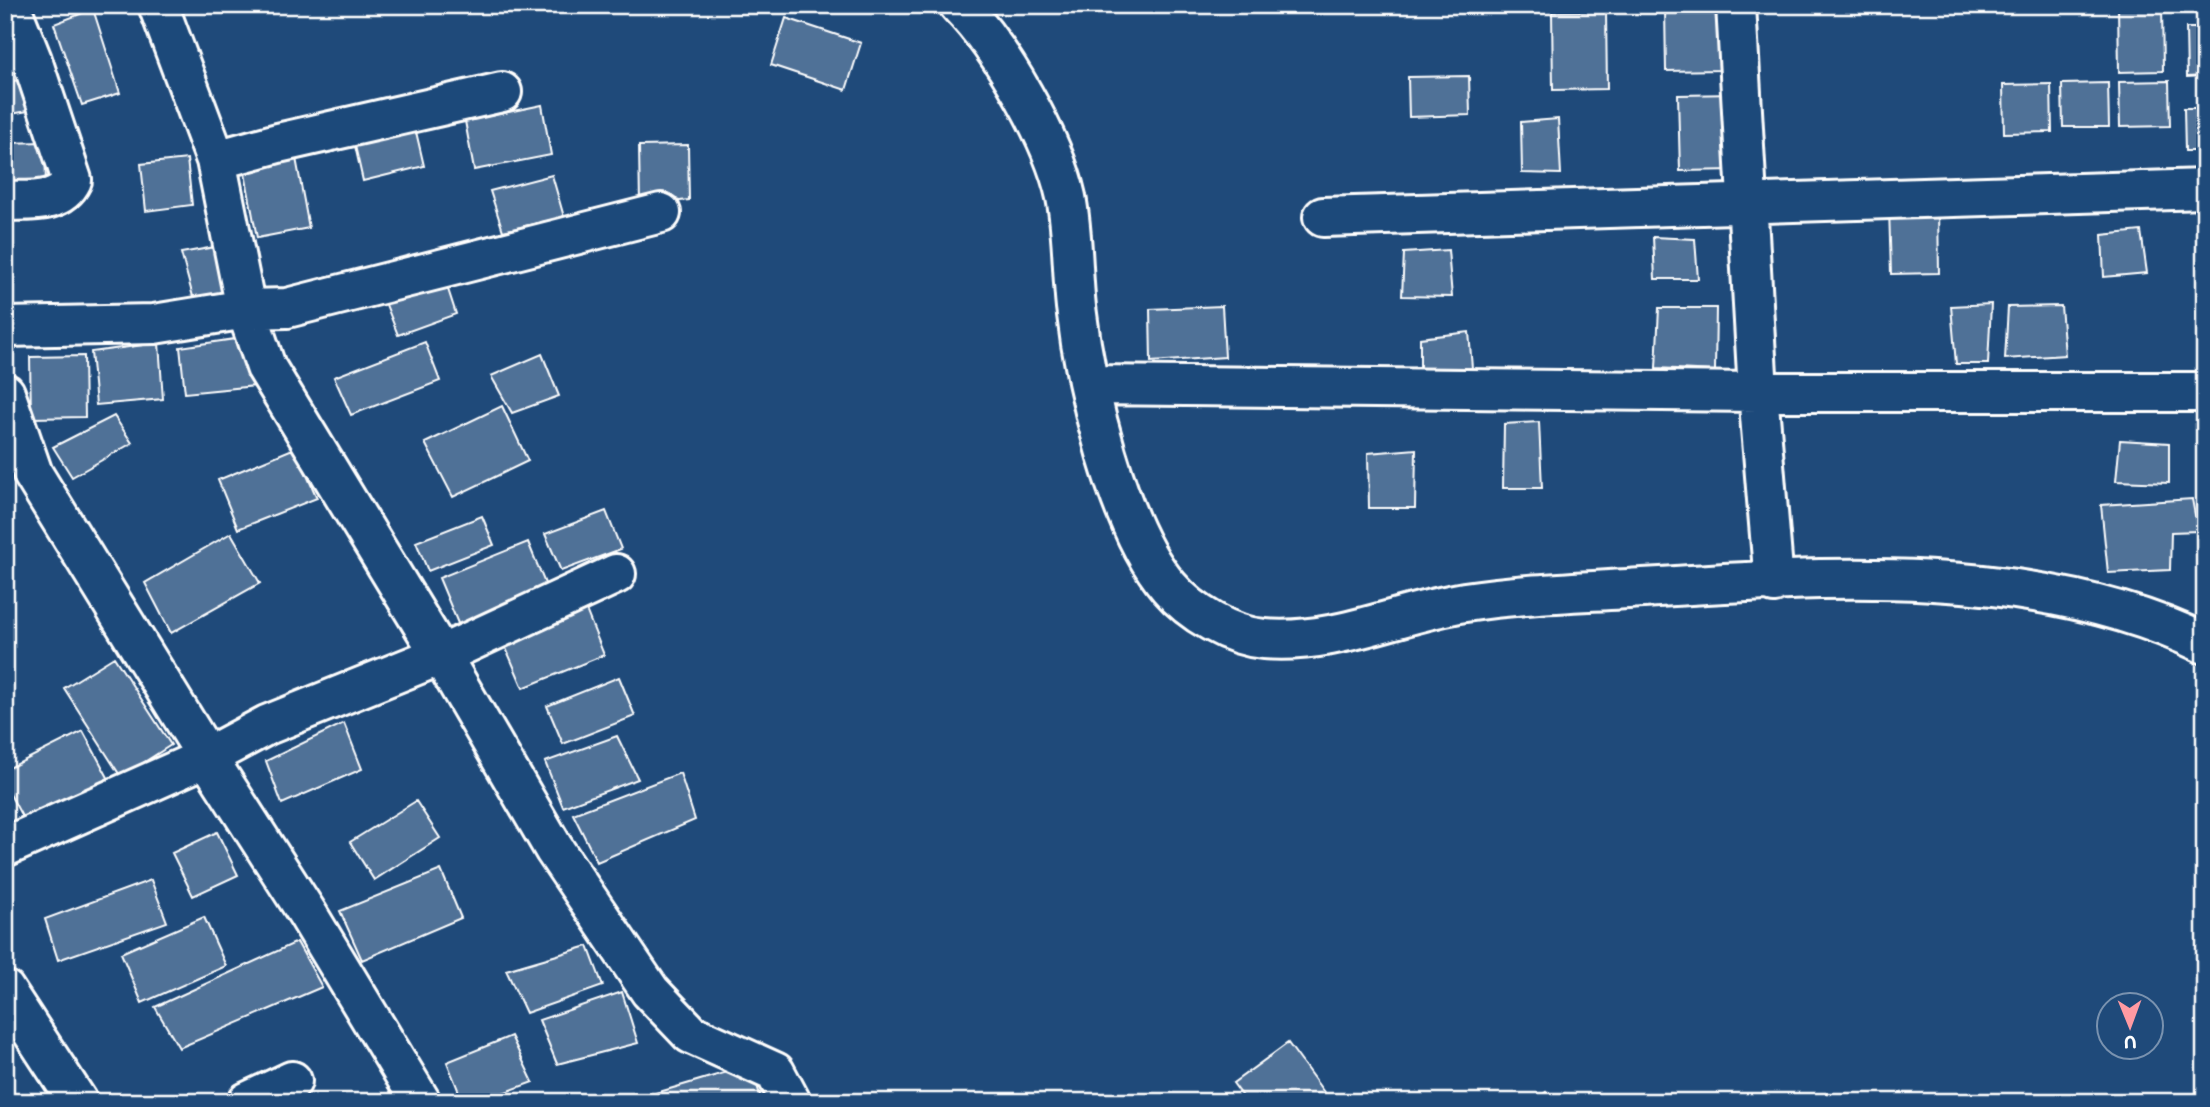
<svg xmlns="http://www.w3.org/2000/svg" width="2210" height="1107" font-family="Itim,sans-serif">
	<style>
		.building { fill: #507197; stroke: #fff; stroke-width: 2 }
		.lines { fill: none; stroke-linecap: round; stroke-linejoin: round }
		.minor-casing { stroke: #fff; stroke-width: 44 }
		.minor { stroke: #1f4a7a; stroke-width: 38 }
	</style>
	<rect width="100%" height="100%" fill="#1f4a7a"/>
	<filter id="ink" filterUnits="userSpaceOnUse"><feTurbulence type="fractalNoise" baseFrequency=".0143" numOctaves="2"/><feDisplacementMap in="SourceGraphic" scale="14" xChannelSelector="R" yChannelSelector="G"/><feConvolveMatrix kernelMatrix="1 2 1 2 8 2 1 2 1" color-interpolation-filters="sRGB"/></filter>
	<g filter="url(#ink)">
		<!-- building -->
		<path class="building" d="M815 5H835L833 11Z
			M2118 5H2162L2163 71 2119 72Z
			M1719 7 1720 70 1666 71 1665 8Z
			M93 9 120 93 82 105 54 24Z
			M1606 11 1607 89 1553 90 1552 12Z
			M786 18 861 43 846 90 771 65Z
			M2186 28H2205V76L2187 77Z
			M1469 76 1470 115 1409 117 1408 77Z
			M27 79 34 110 5 115V82Z
			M2169 81 2170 126 2120 127 2119 82Z
			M2108 83 2109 127H2063L2062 84Z
			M2051 84 2052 132 2004 133 2003 85Z
			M1736 94 1737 170 1680 171 1678 95Z
			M542 105 551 155 474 170 465 121Z
			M2184 108H2205V151H2185Z
			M1558 119 1561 174 1522 173 1521 122Z
			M414 123 424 166 363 181 353 137Z
			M45 142 46 186 5 187V143Z
			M688 145 689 200 640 205 639 146Z
			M296 158 309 228 257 238 244 168Z
			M187 159 192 205 146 211 141 164Z
			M552 175 564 217 503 231 490 191Z
			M1889 208H1938L1939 273 1891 274Z
			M2203 215H2205V260H2204Z
			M5 221H9L13 262 5 263Z
			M2141 231 2147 273 2104 277 2102 235Z
			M1653 237 1695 239 1698 279H1655Z
			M215 247 229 298 195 304 181 253Z
			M1448 250 1452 297 1402 296 1404 253Z
			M445 280 456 314 398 335 383 297Z
			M1991 304 1988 364H1956L1951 306Z
			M1222 306 1225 357 1151 362 1150 309Z
			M2061 306 2065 355 2005 359 2008 307Z
			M1659 308H1716L1715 371 1656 368Z
			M1469 332 1472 368 1420 369V338Z
			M249 337 255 386 185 393 180 347Z
			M425 342 440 381 351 415 334 377Z
			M159 343 163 399 96 405 91 352Z
			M542 354 559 396 512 413 491 376Z
			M84 356 85 417 31 418 30 357Z
			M502 406 528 461 453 497 425 443Z
			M114 416 132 443 72 477 53 447Z
			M1539 422 1542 488H1503L1504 424Z
			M2120 440 2169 443V483L2116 481Z
			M5 447 17 467 5 471Z
			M295 448 317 498 238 529 218 480Z
			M1416 449 1415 508H1369L1368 453Z
			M2192 499 2198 531 2171 532 2170 570 2108 573 2101 505Z
			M606 511 621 549 561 571 545 534Z
			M482 516 494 545 428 571 416 542Z
			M231 533 260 583 171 633 145 583Z
			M528 542 546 586 459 626 439 578Z
			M584 605 604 655 523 688 502 639Z
			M114 657 171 745 121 777 64 688Z
			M619 677 635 716 563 744 547 706Z
			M344 723 362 769 282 804 266 761Z
			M83 731 111 783 27 826 5 785V770Z
			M617 736 638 779 563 807 545 762Z
			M680 773 695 820 597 862 573 814Z
			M416 801 440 838 374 880 350 842Z
			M217 832 238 875 193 896 172 853Z
			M441 870 461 918 362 960 340 911Z
			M151 880 167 922 58 960 45 919Z
			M204 917 226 966 142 1003 121 953Z
			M297 942 322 987 179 1048 155 1007Z
			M588 946 603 986 526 1013 506 970Z
			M622 992 638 1043 557 1064 539 1020Z
			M511 1036 533 1082 478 1102H463L447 1062Z
			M1288 1043 1326 1095 1317 1102H1247L1233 1083Z
			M751 1065 762 1102H659L656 1093Z
			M1546 1092 1554 1102H1533Z
			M392 1096 394 1102H378Z"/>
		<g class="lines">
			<defs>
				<path id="minor" d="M158 5 216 160 246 309 266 367 441 655 616 574
					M959 5C1001 48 1053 138 1066 197 1073 232 1072 271 1076 307 1085 386 1117 527 1169 587 1191 613 1230 636 1264 639 1335 645 1397 613 1465 602 1523 593 1584 592 1643 588 1825 576 2038 562 2205 644
					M1736 5 1758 392 1774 583
					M216 160 278 143 502 92
					M5 201C29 200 60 205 72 180L32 60 10 5
					M1323 217 2205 189
					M5 327 154 324 246 309 287 308 661 213
					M1091 385 1758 392H2205
					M5 393 33 474 207 757 307 913 421 1102
					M5 847 207 757 267 725 441 655 554 849 650 991 691 1034 775 1072 791 1102
					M5 990 78 1102
					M247 1102 292 1081"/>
			</defs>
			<!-- minor casing -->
			<use href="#minor" class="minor-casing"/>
			<!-- minor -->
			<use href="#minor" class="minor"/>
		</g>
	</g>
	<!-- margin -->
	<rect width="2210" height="1107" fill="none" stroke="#1f4a7a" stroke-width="28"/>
	<rect x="14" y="14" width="2182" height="1079" fill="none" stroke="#fff" stroke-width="2.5" filter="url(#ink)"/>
	<!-- north arrow -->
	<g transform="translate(2130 1026) rotate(179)"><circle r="33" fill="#1f4a7a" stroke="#7992af" stroke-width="2"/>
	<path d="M0-5L12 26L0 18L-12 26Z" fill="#ff9aa2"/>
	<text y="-10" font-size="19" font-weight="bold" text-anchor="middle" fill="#ffffff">U</text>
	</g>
</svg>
